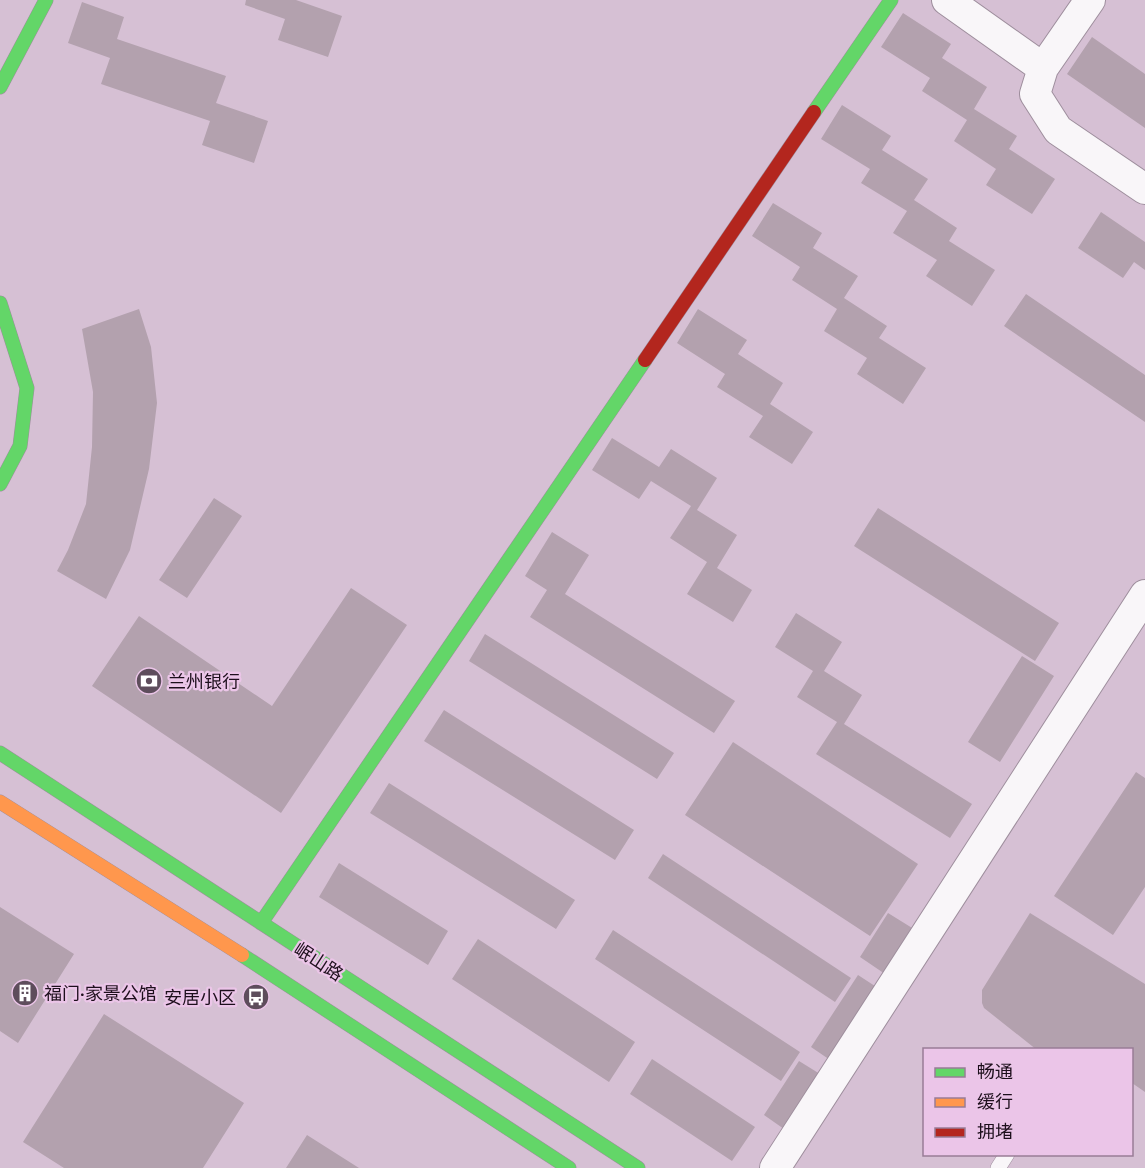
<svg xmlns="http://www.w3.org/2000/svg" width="1145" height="1168" font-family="Lato,'Noto Sans SC',sans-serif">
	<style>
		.building { fill: #b3a1ae }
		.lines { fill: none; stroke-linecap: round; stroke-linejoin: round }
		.lane-casing { stroke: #9e8e9d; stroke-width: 16 }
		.street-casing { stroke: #9e8e9d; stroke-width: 32 }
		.fast-casing { stroke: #9e8e9d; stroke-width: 15 }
		.slow-casing { stroke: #9e8e9d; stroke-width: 15 }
		.jam-casing { stroke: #9e8e9d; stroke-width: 15 }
		.lane { stroke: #f9f6f9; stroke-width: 15 }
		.street { stroke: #f9f6f9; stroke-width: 30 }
		.fast { stroke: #63d668; stroke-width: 14 }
		.slow { stroke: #ff974d; stroke-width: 14 }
		.jam { stroke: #b3261e; stroke-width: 14 }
		.labels { text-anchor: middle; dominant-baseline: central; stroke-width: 4.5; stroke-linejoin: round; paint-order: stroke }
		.poi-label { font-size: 18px; fill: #1d0f1c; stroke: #ebc5e8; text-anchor: start }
		.street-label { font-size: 18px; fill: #1d0f1c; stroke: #ebc5e8 }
	</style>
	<rect width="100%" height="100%" fill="#d6c0d4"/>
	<!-- building -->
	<path class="building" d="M246 0H296L342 16 328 57 278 40 285 19 245 5Z
		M82 2 124 17 117 39 226 76 216 103 268 121 254 163 202 145 210 121 101 84 110 58 68 43Z
		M903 13 951 44 942 58 987 87 974 109 1017 136 1009 149 1055 179 1032 214 986 185 996 169 954 141 967 120 922 91 930 78 881 47Z
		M1092 37 1145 74V128L1067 74Z
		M842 105 891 136 882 150 928 179 914 200 957 228 949 241 995 270 972 306 926 276 937 260 893 233 907 211 861 183 870 169 821 139Z
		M773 203 822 233 813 248 858 276 844 298 887 326 879 338 926 368 903 404 857 374 867 358 824 331 837 309 792 280 800 267 752 236Z
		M1101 212 1145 242V270L1134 262 1123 278 1078 248Z
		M1026 294 1145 375V422L1004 326Z
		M139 309 151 347 157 403 149 469 130 550 106 599 57 571 68 550 86 504 92 447 93 392 82 329Z
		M698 309 747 340 738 354 783 383 770 404 813 432 792 464 749 437 763 416 717 387 725 374 677 343Z
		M612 438 659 467 671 449 717 478 697 510 737 535 717 568 752 590 733 622 687 594 707 562 670 538 691 506 651 481 639 499 592 470Z
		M214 498 242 516 187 598 159 580Z
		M878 508 1059 623 1035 661 854 546Z
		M552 532 589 555 565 594 735 701 714 733 530 617 547 590 525 576Z
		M351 588 407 625 281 813 92 686 139 616 272 706Z
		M796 613 842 642 824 671 862 695 844 724 972 804 950 838 816 754 837 722 797 697 813 671 775 647Z
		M485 634 674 753 657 779 469 661Z
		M1022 656 1054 676 1000 762 968 742Z
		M444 710 634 830 615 860 424 741Z
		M733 742 918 864 870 936 685 815Z
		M1136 772 1145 778V887L1113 935 1054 896Z
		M389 783 575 900 556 929 370 813Z
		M663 854 851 978 835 1002 648 878Z
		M339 863 448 931 428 965 319 897Z
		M0 907 74 954 18 1043 0 1031Z
		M888 913 917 931 888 976 860 957Z
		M1030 913 1145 984V1092L1132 1083V1050H1037L984 1008 982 1003V990Z
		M613 930 800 1052 781 1081 595 959Z
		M478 939 635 1042 609 1082 452 979Z
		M858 975 881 990 833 1062 811 1047Z
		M104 1014 244 1103 203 1168H64L23 1142Z
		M652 1059 755 1127 732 1161 630 1094Z
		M799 1061 820 1074 784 1129 764 1115Z
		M307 1135 359 1168H286Z"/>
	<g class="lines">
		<defs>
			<path id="lane" d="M998 1168 1007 1154"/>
			<path id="street" d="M947 0 1043 68
				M1090 0 1043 68 1035 94 1058 130 1145 189
				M775 1168 1145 595"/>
			<path id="fast" d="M0 87 46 0
				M814 112 891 0
				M0 303 27 388 20 446 0 484
				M0 753 638 1168
				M261 923 645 360
				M242 955 569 1168"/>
			<path id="slow" d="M0 802 242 955"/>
			<path id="jam" d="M645 360 814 112"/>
		</defs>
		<!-- lane casing -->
		<use href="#lane" class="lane-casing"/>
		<!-- street casing -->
		<use href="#street" class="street-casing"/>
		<!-- fast casing -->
		<use href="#fast" class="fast-casing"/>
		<!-- slow casing -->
		<use href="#slow" class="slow-casing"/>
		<!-- jam casing -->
		<use href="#jam" class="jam-casing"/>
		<!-- lane -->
		<use href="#lane" class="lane"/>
		<!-- street -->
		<use href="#street" class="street"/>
		<!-- fast -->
		<use href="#fast" class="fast"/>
		<!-- slow -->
		<use href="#slow" class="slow"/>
		<!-- jam -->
		<use href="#jam" class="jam"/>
	</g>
	<!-- icons -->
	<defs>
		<symbol id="bank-disc" viewBox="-11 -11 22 22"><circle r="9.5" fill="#5e4d5c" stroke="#ebc5e8"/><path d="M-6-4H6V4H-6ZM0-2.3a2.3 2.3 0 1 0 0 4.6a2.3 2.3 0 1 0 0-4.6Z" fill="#fff"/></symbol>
		<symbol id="building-disc" viewBox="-11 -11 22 22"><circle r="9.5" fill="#5e4d5c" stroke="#ebc5e8"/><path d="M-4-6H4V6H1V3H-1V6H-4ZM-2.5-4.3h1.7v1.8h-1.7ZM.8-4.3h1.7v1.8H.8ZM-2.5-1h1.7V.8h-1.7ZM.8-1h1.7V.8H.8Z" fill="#fff"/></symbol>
		<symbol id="bus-disc" viewBox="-11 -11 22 22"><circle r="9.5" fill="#5e4d5c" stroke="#ebc5e8"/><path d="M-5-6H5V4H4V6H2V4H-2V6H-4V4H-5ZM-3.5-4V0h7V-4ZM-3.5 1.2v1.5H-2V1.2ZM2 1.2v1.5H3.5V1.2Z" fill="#fff"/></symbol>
	</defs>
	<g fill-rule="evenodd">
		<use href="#bank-disc" x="134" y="666" width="30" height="30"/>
		<use href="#building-disc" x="10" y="978" width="30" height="30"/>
		<use href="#bus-disc" x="241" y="982" width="30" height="30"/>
	</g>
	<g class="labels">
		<!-- poi labels -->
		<g class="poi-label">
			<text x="168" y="681">兰州银行</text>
			<text x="44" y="993">福门·家景公馆</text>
			<text x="236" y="997" text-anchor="end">安居小区</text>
		</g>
		<!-- street labels -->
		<g class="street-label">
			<text transform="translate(319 961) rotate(33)">岷山路</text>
		</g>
	</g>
	<!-- legend -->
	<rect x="923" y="1048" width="210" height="108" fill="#ebc5e8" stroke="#997c96" stroke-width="1.5"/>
	<rect x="935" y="1068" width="30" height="9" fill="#63d668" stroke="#997c96" stroke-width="1.5"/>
	<text x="977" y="1078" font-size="18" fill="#1d0f1c">畅通</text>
	<rect x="935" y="1098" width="30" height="9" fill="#ff974d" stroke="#997c96" stroke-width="1.5"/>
	<text x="977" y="1108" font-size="18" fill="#1d0f1c">缓行</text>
	<rect x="935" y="1128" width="30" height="9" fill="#b3261e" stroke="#997c96" stroke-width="1.5"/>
	<text x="977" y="1138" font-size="18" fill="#1d0f1c">拥堵</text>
</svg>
